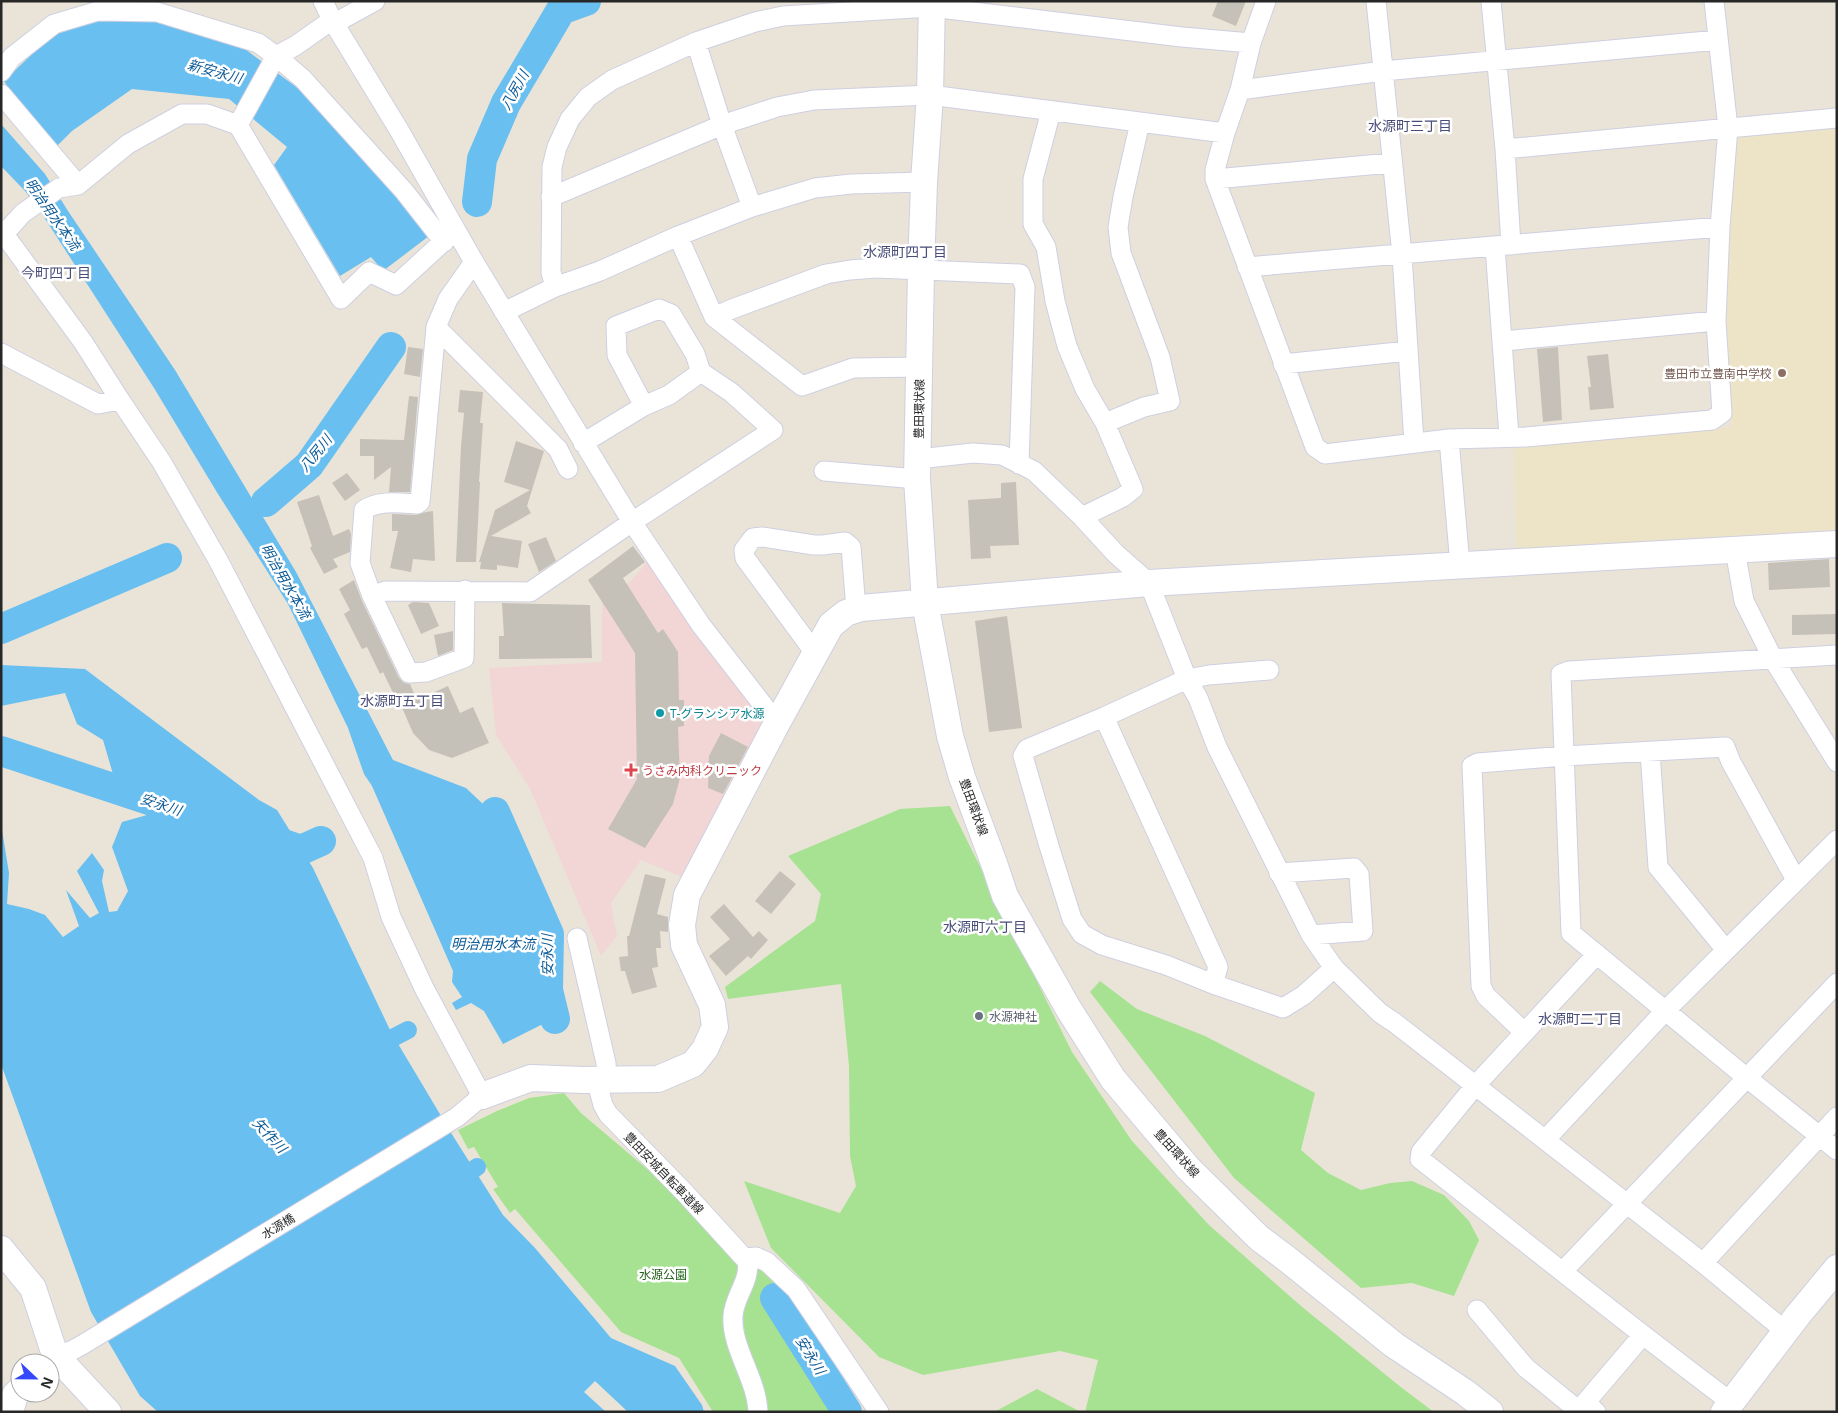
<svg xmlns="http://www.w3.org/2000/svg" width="1838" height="1413" font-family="'Open Sans','Noto Sans JP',sans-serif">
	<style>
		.education { fill: #ede4c7 }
		.medical { fill: #f2d6d5 }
		.green { fill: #a7e293 }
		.water { fill: #69bfef }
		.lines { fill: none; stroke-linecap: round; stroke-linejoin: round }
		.canal { stroke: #69bfef; stroke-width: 18 }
		.river { stroke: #69bfef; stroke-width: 30 }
		.building { fill: #c5c1b8 }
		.street-casing { stroke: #cecfe1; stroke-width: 21 }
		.secondary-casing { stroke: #cecfe1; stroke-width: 28 }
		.street { stroke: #fff; stroke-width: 19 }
		.secondary { stroke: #fff; stroke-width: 26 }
		.education-dot { fill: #8d6e63; stroke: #fff; stroke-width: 2 }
		.culture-dot { fill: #0f9aa8; stroke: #fff; stroke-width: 2 }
		.health-dot { fill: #e0444e; stroke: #fff; stroke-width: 2 }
		.worship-dot { fill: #6b7280; stroke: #fff; stroke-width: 2 }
		.labels { text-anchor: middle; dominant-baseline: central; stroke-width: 5; stroke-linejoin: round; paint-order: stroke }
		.education-label { font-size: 12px; fill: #785e54; stroke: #fff; text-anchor: end }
		.street-label { font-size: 12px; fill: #272727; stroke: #fff }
		.culture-label { font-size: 12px; fill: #0d838f; stroke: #fff; text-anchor: start }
		.health-label { font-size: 12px; fill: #be3a42; stroke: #fff; text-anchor: start }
		.worship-label { font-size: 12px; fill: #5b616d; stroke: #fff; text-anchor: start }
		.park-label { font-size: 12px; fill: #216318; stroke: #fff }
		.water-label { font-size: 14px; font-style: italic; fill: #0c5a97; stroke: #fff }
		.neighbourhood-label { font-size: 14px; fill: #484c78; stroke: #fff }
	</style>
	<rect width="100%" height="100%" fill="#eae4d8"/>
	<!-- education -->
	<path class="education" d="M1837 124V534L1517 553 1513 448 1732 427 1724 320 1734 138 1742 133Z"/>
	<!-- medical -->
	<path class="medical" d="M648 561 761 719 762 730 756 751 682 877 641 860 611 903 617 936 601 956 530 789 496 735 489 668 602 662V602L628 584Z"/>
	<!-- green -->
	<path class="green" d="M950 806 1072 1052 1132 1141 1209 1225 1301 1306 1402 1388 1434 1412H1085L1098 1360 1060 1351 923 1375 879 1357 771 1248 744 1181 840 1213 856 1186 850 1156 849 1066 841 984 728 999 725 987 815 921 821 894 788 856 900 809Z
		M1100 981 1137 1009 1205 1036 1315 1093 1301 1150 1328 1173 1361 1190 1390 1183 1412 1181 1444 1195 1469 1221 1479 1240 1454 1296 1412 1283 1361 1288 1234 1178 1090 992Z
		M564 1093 581 1113 764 1268 849 1392 860 1412H713L679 1358 621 1332 515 1209 510 1213 493 1189 498 1187 474 1147 468 1149 458 1130 497 1111 529 1098Z
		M1037 1389 1081 1412H994Z"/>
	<!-- water -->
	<path class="water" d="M101 19H169L245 49 299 89 340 130 429 236 383 271 371 257 340 276 274 165 287 147 229 99 132 89 72 131 55 148 22 108 4 81 51 36Z
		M1 124 45 174 68 211 175 370 296 572 393 760 466 788 483 804 539 928 544 946 540 981 541 999 549 1021 503 1044 484 1011 471 1003 456 1010 452 1003 462 997 452 982 453 971 372 786 364 774 348 728 288 604 218 494 154 388 44 217 25 191 1 166Z
		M1 665 85 669 259 800 277 810 313 868 391 1032 453 1136 503 1215 535 1248 611 1338 675 1366 702 1405 704 1412H628L595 1381 584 1392 606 1412H158L140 1396 91 1312 1 1064V824L9 873 7 904 29 909 45 915 63 937 79 926 66 890 90 918 99 913 77 871 92 853 104 870 102 881 109 912 117 911 128 891 112 847 122 822 147 815 115 781 103 740 77 724 65 693 1 706Z"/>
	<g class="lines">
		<!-- canal -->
		<path class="canal" d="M373 1048 408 1030
			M455 1184 477 1167"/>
		<!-- river -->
		<path class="river" d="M477 202 482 159 506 103 561 10 586 1
			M266 502 309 465 391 347
			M1 629 167 558
			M1 751 164 805
			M495 812 549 934 548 990 555 1019
			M263 837 301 850 321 841
			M775 1298 847 1412"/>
	</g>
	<!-- building -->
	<path class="building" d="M1218 1H1246L1236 26 1212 16Z
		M408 347 423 349 420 377 404 374Z
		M1558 347 1562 420 1543 422 1537 349Z
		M1608 354 1614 408 1590 410 1588 387H1591L1587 356Z
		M460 390 483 392 480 423H483L479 482H480L476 562H456L461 446 464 413 458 412Z
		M409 396 418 397 410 492H389L391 467 374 480V456H360V439L404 440Z
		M516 441 544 451 527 506 531 513 491 536 522 541 518 568 497 565V570L480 569 481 562H479L495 510 530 490 504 482Z
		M347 473 360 490 345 501 332 483Z
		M1016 482 1019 545 990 546 991 558 971 559 968 500 1001 498V483Z
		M319 495 333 536 349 529 351 534 350 552 333 559 338 567 324 574 310 548 312 546 297 502Z
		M433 511 435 561 413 559 411 572 390 568 398 531H392V514L416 515 426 512Z
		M546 537 556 561 539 572 528 544Z
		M633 546 645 562 623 578 658 633 663 629 678 652 679 700H684V726L678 727 680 778 673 804 645 848 608 829 637 779 635 653 588 580Z
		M1829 559 1830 587 1769 590 1768 563Z
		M354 580 362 601 399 678 404 683 410 684 417 700 448 686 460 713 473 707 489 743 452 758 429 750 413 733 397 696 395 697 383 672 380 674 367 647 362 649 344 614 350 610 339 589Z
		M413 602 429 603 439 626 421 634 408 605Z
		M502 603 590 605 592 658 499 659V636H504Z
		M1837 614V634L1792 635V615Z
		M1007 616 1022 728 989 732 975 621Z
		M453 631V650L438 656 434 635Z
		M721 733 748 747 723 794 708 788 709 756Z
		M780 871 796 884 771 914 755 901Z
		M645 874 666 879 657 914 668 917V932L660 931 661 948H656L658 967 652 968 657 987 632 994 625 971H621L619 957 628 956 627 936H629Z
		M724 904 753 937 759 931 768 940 751 959 748 956 726 976 709 956 730 939 710 917Z"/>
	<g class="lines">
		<defs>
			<path id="street" d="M323 1 332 20 399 130 474 262 632 522 701 625 777 723
				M1266 1 1251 43 1240 90 1225 133 1215 170V179L1315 447 1325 454 1449 439 1526 437 1712 420 1722 413 1716 321 1720 227 1728 128 1714 1
				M1376 1 1402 255 1414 443
				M1491 1 1505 149 1511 245
				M335 23 375 1
				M696 42 722 125 752 207
				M1 72 12 57 54 24 98 11 157 12 258 43 276 56 303 79 404 191 444 242
				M1240 90 1383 71 1718 40
				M1 94 78 185
				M1051 111 1033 179V224L1046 247 1055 301 1067 346 1085 389 1105 423 1133 489 1123 497 1082 517
				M238 125 276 56 295 46 332 20
				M1505 149 1837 118
				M1215 179 1391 163
				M551 197 722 125 777 107 814 100 930 95 1225 133
				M1 230 83 342 120 400 161 461 218 560 373 858 391 917 424 988 482 1096 457 1117 82 1345 71 1351 55 1355
				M4 234 23 213 59 188 78 185 128 144 182 114H207L238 125 341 299 369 272 396 285 456 230
				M678 236 714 317 802 386 853 368 920 367
				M1495 247 1509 436
				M474 262 448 299 436 327 420 502 417 504C399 503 379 500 364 510L360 563 372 596 385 591 530 592 632 522 773 430 732 393 701 372 695 354 671 314 659 309 616 326 617 355 644 406 583 443
				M1247 267 1720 227
				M555 287 551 272 552 167 557 147 570 119 588 97 612 80 696 42 755 22 783 16 931 7 1182 37 1251 43
				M504 312 555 287 600 271 678 236 752 207 815 188 851 184 924 182
				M714 317 732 309 826 274 850 270 876 268 1020 274 1025 287 1019 464
				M436 327 558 449 568 469
				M1503 341 1716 321
				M1 353 98 404 120 400
				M1283 364 1408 351
				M644 406 669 395 701 372
				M1105 423 1144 407 1170 401 1160 357 1121 253 1118 227 1123 197 1140 122
				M1449 439 1460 565
				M918 459 973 453 1002 455 1034 471 1082 517 1116 554 1149 583 1187 679 1198 698 1217 747 1311 935 1334 968 1380 1013 1395 1023 1703 1263 1785 1331
				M824 471 917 479
				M1735 550 1744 601 1773 659 1837 762
				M372 596 409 673 426 672 464 658 465 590
				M815 653 745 558 744 550 753 538 762 537 814 545H823L845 542 851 547 856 609
				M1837 655 1569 671 1561 674 1571 933 1747 1078 1837 1150
				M1269 670 1209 675 1187 679 1104 717 1027 749 1023 756 1049 846 1072 919 1082 934 1102 945 1166 965 1213 984 1283 1008 1304 995 1334 968
				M1104 717 1218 967 1213 984
				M1650 752 1658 867 1726 950
				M1279 873 1354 868 1359 874 1363 931 1311 935
				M577 938 606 1063 607 1080
				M1597 954 1475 1086 1421 1152 1420 1159C1523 1240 1625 1323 1731 1402
				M1524 1032 1486 996 1481 986 1472 766 1478 763 1565 756 1725 747 1731 762 1796 880
				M596 1079 603 1105 608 1114 685 1193 747 1261C751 1281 734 1296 733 1316 731 1348 757 1379 758 1412
				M1545 1140 1665 1011 1837 840
				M746 1258 756 1257 767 1262 796 1289 879 1412
				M1703 1263 1837 1117
				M1563 1271 1837 983
				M1477 1310 1526 1368 1579 1411 1593 1409
				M1596 1412 1585 1403 1642 1336"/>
			<path id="secondary" d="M932 1 930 95 924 182 921 270 917 479 925 603 950 736 962 777 995 866 1005 896 1068 1008 1113 1079 1188 1168 1259 1238 1287 1259 1394 1345 1466 1393 1490 1412
				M482 1096 531 1078 583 1080 658 1079 693 1064 705 1049 715 1027 712 1005 684 945 682 925 687 895 777 723 831 625 846 613 861 608 1149 583 1837 544
				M1 1249 33 1288 55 1355 108 1412
				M10 1412 15 1395 20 1390
				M1724 1412 1798 1315 1837 1268"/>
		</defs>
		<!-- street casing -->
		<use href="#street" class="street-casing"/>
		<!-- secondary casing -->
		<use href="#secondary" class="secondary-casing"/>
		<!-- street -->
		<use href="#street" class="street"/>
		<!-- secondary -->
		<use href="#secondary" class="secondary"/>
	</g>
	<!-- markers -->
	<circle class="education-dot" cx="1782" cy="373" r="5"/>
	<circle class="culture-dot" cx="660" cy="713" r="5"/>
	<path class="health-dot" d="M628.5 762.5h5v5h5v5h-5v5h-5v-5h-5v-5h5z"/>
	<circle class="worship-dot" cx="979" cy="1016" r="5"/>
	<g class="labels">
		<!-- education labels -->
		<g class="education-label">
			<text x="1772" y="373">豊田市立豊南中学校</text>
		</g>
		<!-- street labels -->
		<g class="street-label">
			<text transform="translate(919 409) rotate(-89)">豊田環状線</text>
			<text transform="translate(974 807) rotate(70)">豊田環状線</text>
			<text transform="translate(1177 1153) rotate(48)">豊田環状線</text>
			<text transform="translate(664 1173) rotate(46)">豊田安城自転車道線</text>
			<text transform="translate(278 1226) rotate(-31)">水源橋</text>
		</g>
		<!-- culture labels -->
		<g class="culture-label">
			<text x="670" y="713">T-グランシア水源</text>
		</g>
		<!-- health labels -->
		<g class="health-label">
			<text x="642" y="770">うさみ内科クリニック</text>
		</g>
		<!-- worship labels -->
		<g class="worship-label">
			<text x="989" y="1016">水源神社</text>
		</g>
		<!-- park labels -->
		<g class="park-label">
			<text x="663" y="1274">水源公園</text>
		</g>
		<!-- water labels -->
		<g class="water-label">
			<text transform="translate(215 71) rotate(15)">新安永川</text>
			<text transform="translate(514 90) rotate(-61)">八尻川</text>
			<text transform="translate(53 214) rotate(55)">明治用水本流</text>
			<text transform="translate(315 453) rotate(-51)">八尻川</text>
			<text transform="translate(286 581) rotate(60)">明治用水本流</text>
			<text transform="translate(161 804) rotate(18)">安永川</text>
			<text x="493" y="943">明治用水本流</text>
			<text transform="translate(547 955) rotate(-91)">安永川</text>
			<text transform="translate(270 1135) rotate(47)">矢作川</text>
			<text transform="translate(811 1355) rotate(58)">安永川</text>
		</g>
		<!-- neighbourhood labels -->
		<g class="neighbourhood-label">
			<text x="1410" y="125">水源町三丁目</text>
			<text x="905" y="251">水源町四丁目</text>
			<text x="56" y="272">今町四丁目</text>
			<text x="402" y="700">水源町五丁目</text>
			<text x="985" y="926">水源町六丁目</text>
			<text x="1580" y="1018">水源町二丁目</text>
		</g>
	</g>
	<!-- border -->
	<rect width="1838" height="1413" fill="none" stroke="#272727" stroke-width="5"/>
	<!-- north arrow -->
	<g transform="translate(35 1378) rotate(112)"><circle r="24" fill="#ffffff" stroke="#a9a9a9"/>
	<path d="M0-4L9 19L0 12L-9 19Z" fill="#3548fb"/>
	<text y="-8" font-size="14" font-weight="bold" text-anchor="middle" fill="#272727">N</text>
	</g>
</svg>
